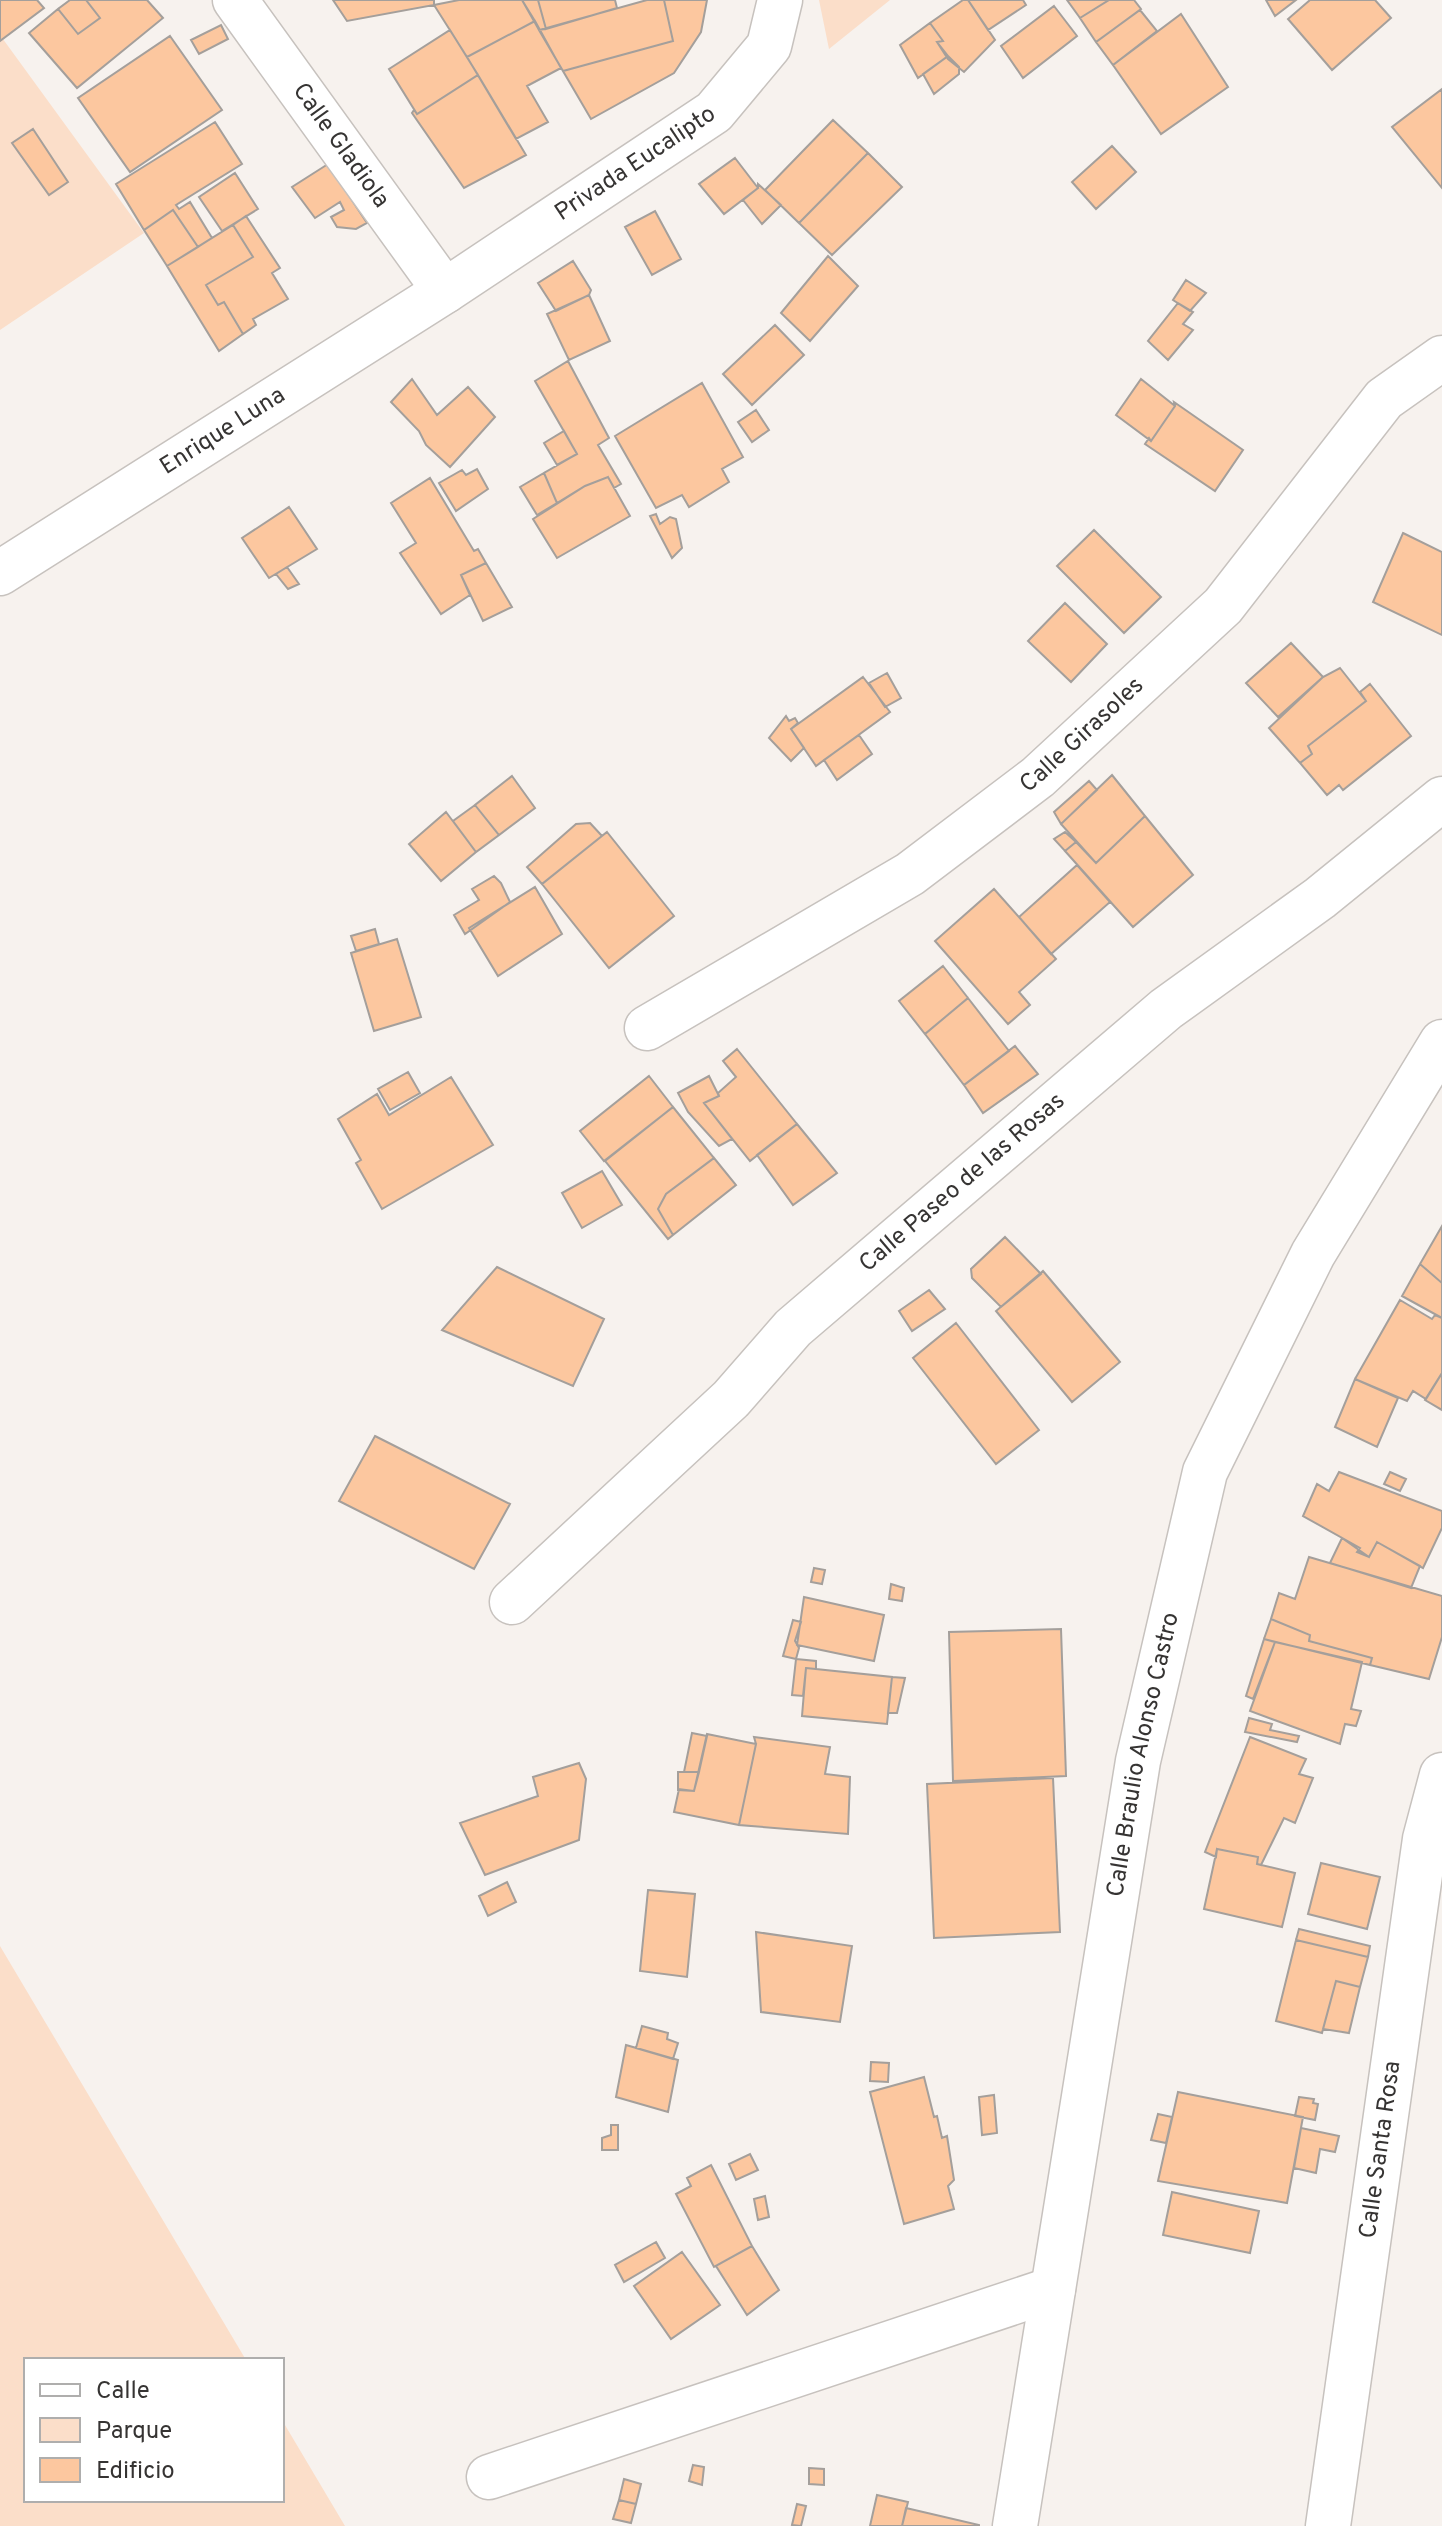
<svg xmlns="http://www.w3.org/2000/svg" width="1442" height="2526" font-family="Overpass,sans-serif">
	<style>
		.green { fill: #fbdec9 }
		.building { fill: #fcc79f; stroke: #a49f9b; stroke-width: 2 }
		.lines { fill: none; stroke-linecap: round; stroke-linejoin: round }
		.minor-casing { stroke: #c7c2be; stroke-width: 47 }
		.minor { stroke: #fff; stroke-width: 44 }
		.labels { text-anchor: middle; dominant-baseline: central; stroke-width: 6; stroke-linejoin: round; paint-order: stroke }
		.street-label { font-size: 24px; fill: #363433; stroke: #fff }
	</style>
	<rect width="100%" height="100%" fill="#f7f2ee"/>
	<!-- green -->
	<path class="green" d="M819 0H890L829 49Z
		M0 35 144 233 0 330Z
		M0 1946 246 2360H26V2500H282V2420L345 2526H0Z"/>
	<!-- building -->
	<path class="building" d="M0 0H37L44 8 0 41Z
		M70 0H86L100 18 78 34 58 9Z
		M86 0H147L163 18 77 88 29 33 58 9 78 34 100 18Z
		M333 0H434V5L347 21Z
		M459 0H522L535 21 467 57 434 5Z
		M522 0H538L546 29 539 30Z
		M538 0H615L617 8 546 29Z
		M647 0H664L673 41 563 71 539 30Z
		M664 0H707L701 32 674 73 591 119 563 71 673 41Z
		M963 0H968L995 40 964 72 948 59 937 42 943 41 930 23Z
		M968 0H1023L1026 5 988 30Z
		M1067 0H1109L1080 18Z
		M1109 0H1134L1141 9 1096 42 1080 18Z
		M1266 0H1296L1275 16Z
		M1310 0H1375L1391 18 1332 70 1288 19Z
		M1054 6 1077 36 1023 78 1001 46Z
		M1140 10 1157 31 1113 65 1096 42Z
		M1181 14 1228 87 1161 134 1113 65Z
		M535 21 561 68 527 86 548 122 516 139 467 57Z
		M930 23 943 41 937 42 948 56 918 78 900 45Z
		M221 25 228 39 199 54 191 40Z
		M450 30 478 75 417 114 389 69Z
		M170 36 222 110 130 172 78 98Z
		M948 56 959 67V74L934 94 923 74Z
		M478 75 526 155 464 188 412 113 414 110 417 114Z
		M1442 89V188L1392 127Z
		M833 120 868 153 799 223 765 190Z
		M215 122 242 164 176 205 179 209 190 202 212 238 198 247 173 210 144 230 116 184Z
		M33 129 68 182 49 195 12 143Z
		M1112 146 1136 172 1096 209 1072 182Z
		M868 153 902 187 832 255 799 223Z
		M735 158 758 188 724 214 699 184Z
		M328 164 367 223 356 229 337 227 331 217 344 210 340 202 315 218 292 187Z
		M235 173 258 209 222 231 199 197Z
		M758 184 781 205 762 224 743 200 758 188Z
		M173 210 198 247 167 266 144 230Z
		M655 211 681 259 652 275 625 227Z
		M246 216 280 268 272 273 288 299 253 319 256 325 243 334 224 302 218 305 206 285 253 257 233 225Z
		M233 225 253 257 206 285 218 305 224 302 243 334 219 351 167 266Z
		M828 256 858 286 810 341 781 313Z
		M573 261 591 290 589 295 556 311 538 283Z
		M1186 280 1206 293 1190 311 1173 300Z
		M589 295 610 341 569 360 547 314Z
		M1178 303 1193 312 1183 324 1193 330 1168 360 1148 341Z
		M775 325 804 355 752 405 723 374Z
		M568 361 609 438 598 445 621 484 614 488 608 477 585 486 557 503 544 473 577 454 535 381Z
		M412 379 437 415 468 387 495 417 450 467 426 445 419 431 391 402Z
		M1141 379 1175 406 1151 441 1116 415Z
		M702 383 743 457 722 469 729 482 689 507 682 495 656 508 615 436Z
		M1174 402 1243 450 1215 491 1145 444 1149 438 1151 441 1175 406Z
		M756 410 769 430 752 442 738 422Z
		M564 431 577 454 557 465 544 443Z
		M477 469 488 489 456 511 439 483 462 470 466 475Z
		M544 473 557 503 537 515 520 487Z
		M608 477 630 516 557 558 533 519 585 486Z
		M430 478 474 551 478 549 486 563 461 575 470 595 441 614 400 553 416 543 391 503Z
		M289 507 317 549 269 578 242 538Z
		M656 514 660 524 670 517 676 519 682 548 672 558 650 516Z
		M1094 530 1161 597 1124 633 1057 566Z
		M1403 533 1442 552V635L1373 602Z
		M486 563 512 607 483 621 461 575Z
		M287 567 299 584 288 589 276 574Z
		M1065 603 1107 644 1071 682 1028 641Z
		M1291 643 1323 677 1278 717 1246 683Z
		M1340 668 1366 701 1308 746 1312 754 1300 763 1269 728 1323 677Z
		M887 673 901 698 885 707 869 683Z
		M863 677 890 712 816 766 791 729Z
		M1370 684 1411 736 1343 790 1339 785 1327 795 1300 763 1312 754 1308 746 1366 701 1360 692Z
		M786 716 789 721 795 718 798 723 791 729 804 748 791 761 769 738Z
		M859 735 872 754 837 780 824 760Z
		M1112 775 1145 816 1096 863 1061 824Z
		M512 776 535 808 499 835 475 805Z
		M1089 781 1097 790 1061 824 1054 812Z
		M475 805 499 835 476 852 453 821Z
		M446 812 476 852 441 881 409 844Z
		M1145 816 1193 875 1133 927 1065 851 1076 842 1096 863Z
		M590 823 602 836 542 884 527 867 576 824Z
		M607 832 674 916 609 968 542 884Z
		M1065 832 1076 842 1065 851 1054 839Z
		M1077 865 1110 902 1051 954 1019 917Z
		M494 876 501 883 510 902 465 934 454 915 479 900 472 889Z
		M535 887 562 934 498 976 469 928Z
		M994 889 1056 959 1019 992 1030 1005 1008 1024 935 941Z
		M375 929 379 944 356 951 351 936Z
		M397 939 421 1017 374 1031 351 953Z
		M943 966 968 998 925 1034 899 1001Z
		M968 998 1009 1051 964 1085 925 1034Z
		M1015 1046 1038 1074 983 1113 964 1085Z
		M737 1049 797 1124 750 1161 704 1103 719 1096 718 1093 736 1077 723 1061Z
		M408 1072 420 1093 390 1110 378 1089Z
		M649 1076 673 1107 604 1161 580 1131Z
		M709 1076 719 1096 704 1103 732 1139 719 1146 688 1112 678 1093Z
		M451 1077 493 1145 382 1209 356 1163 361 1160 338 1119 377 1094 389 1115Z
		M673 1107 714 1158 666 1194 658 1209 673 1235 668 1239 605 1161Z
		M797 1124 837 1173 793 1205 757 1155Z
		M714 1158 736 1185 673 1235 658 1209 666 1194Z
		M602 1171 622 1205 582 1228 562 1193Z
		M1442 1226V1283L1420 1264Z
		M1005 1237 1041 1274 1001 1307 972 1278 971 1269Z
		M1420 1264 1442 1283V1318L1402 1296Z
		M497 1267 604 1319 573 1386 442 1330Z
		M1043 1271 1120 1362 1072 1402 996 1311Z
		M929 1290 945 1309 912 1331 899 1311Z
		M1400 1300 1432 1319 1435 1315 1442 1318V1373L1426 1399 1413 1391 1407 1401 1355 1379Z
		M956 1323 1039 1430 996 1464 913 1358Z
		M1442 1373V1410L1425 1400Z
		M1355 1379 1398 1398 1377 1447 1335 1427Z
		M375 1436 510 1504 474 1569 339 1501Z
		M1339 1472 1442 1511V1528L1423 1568 1377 1542 1369 1557 1357 1552 1360 1548 1303 1516 1317 1484 1329 1491Z
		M1390 1472 1406 1479 1400 1491 1384 1484Z
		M1342 1538 1369 1557 1377 1542 1420 1566 1411 1588 1330 1563Z
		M1309 1557 1442 1596V1637L1429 1679 1370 1665 1372 1658 1309 1641 1310 1635 1271 1619 1279 1593 1295 1599Z
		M814 1568 825 1570 822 1584 811 1582Z
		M891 1584 904 1588 902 1601 889 1599Z
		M804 1597 884 1615 874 1661 797 1645Z
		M1271 1619 1310 1635 1309 1641 1372 1658 1370 1665 1264 1639Z
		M793 1620 801 1622 795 1641 799 1648 796 1659 783 1656Z
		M1061 1629 1066 1776 953 1781 949 1632Z
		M1264 1639 1275 1642 1253 1699 1246 1696Z
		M1275 1642 1362 1662 1351 1709 1361 1711 1356 1726 1345 1724 1340 1744 1250 1711Z
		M796 1659 816 1661V1669L806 1668 803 1696 792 1695Z
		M806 1668 892 1677 887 1724 802 1716Z
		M892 1677 905 1678 897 1713H888Z
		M1249 1718 1272 1724 1270 1730 1299 1736 1297 1742 1245 1732Z
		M692 1733 707 1736 699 1772H684Z
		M707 1734 756 1744 739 1825 674 1812 679 1789 694 1791Z
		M754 1737 830 1747 825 1774 850 1777 848 1834 739 1825 756 1744Z
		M1250 1737 1306 1759 1299 1774 1313 1778 1295 1823 1284 1818 1261 1865 1257 1864 1258 1857 1217 1849 1216 1857 1205 1852Z
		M579 1763 586 1779 579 1840 485 1875 460 1823 538 1796 533 1777Z
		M678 1772H699L694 1791 678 1790Z
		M1053 1778 1060 1932 934 1938 927 1784Z
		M1217 1849 1258 1857 1257 1864 1295 1873 1282 1927 1204 1909Z
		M1321 1863 1380 1877 1367 1929 1308 1914Z
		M507 1882 516 1902 488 1916 479 1896Z
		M648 1890 695 1894 687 1977 640 1971Z
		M1299 1929 1370 1946 1368 1957 1296 1940Z
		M756 1932 852 1946 840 2022 761 2012Z
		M1296 1940 1368 1957 1360 1987 1336 1981 1322 2033 1276 2021Z
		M1336 1981 1360 1987 1349 2033 1323 2029Z
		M642 2026 668 2033 667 2039 678 2043 673 2059 636 2048Z
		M626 2045 678 2060 668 2112 616 2097Z
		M871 2062 889 2063 888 2082 870 2081Z
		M924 2077 934 2117 937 2116 942 2138 947 2136 954 2180 948 2186 954 2209 904 2224 870 2092Z
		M1178 2092 1303 2117 1287 2203 1158 2181Z
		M994 2095 997 2133 982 2135 979 2097Z
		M1299 2097 1314 2099 1313 2103 1318 2104 1315 2120 1295 2116Z
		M1158 2114 1172 2117 1166 2143 1151 2140Z
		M611 2125H618V2150H602V2138L611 2135Z
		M1301 2128 1339 2136 1335 2152 1320 2149 1316 2173 1294 2168Z
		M750 2154 758 2170 736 2180 729 2164Z
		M711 2165 752 2246 714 2267 676 2194 691 2186 687 2178Z
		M1172 2192 1259 2211 1250 2253 1163 2235Z
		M765 2196 769 2217 758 2220 754 2199Z
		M656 2242 665 2258 624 2282 615 2265Z
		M752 2246 779 2290 747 2315 716 2266Z
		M682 2252 720 2305 671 2339 634 2286Z
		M693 2465 704 2467 702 2485 689 2481Z
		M809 2468 824 2469V2485L809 2484Z
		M624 2479 641 2484 636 2504 619 2500Z
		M877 2495 908 2502 902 2526H870Z
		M619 2500 636 2504 631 2523 613 2519Z
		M797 2504 806 2506 801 2526 792 2525Z
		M906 2508 979 2525V2526H902Z"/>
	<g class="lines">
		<defs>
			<g id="minor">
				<path id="s1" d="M235 0 445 291"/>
				<path id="s2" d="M0 573 445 291 714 112 769 46 780 0"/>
				<path id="s3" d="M647 1028 910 874 1038 777 1223 606 1384 399 1442 358"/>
				<path id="s4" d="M512 1602 731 1399 793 1328 1166 1009 1320 898 1442 799"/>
				<path d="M489 2477 1053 2289"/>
				<path id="s5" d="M1015 2526 1138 1761 1205 1472 1313 1254 1442 1042"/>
				<path id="s6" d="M1328 2526 1425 1839 1442 1775"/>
			</g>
		</defs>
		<!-- minor casing -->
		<use href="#minor" class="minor-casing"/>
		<!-- minor -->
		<use href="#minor" class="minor"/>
	</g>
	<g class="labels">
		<!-- street labels -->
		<g class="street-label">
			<text stroke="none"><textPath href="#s1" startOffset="180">Calle Gladiola</textPath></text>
			<text stroke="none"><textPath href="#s2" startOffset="756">Privada Eucalipto</textPath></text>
			<text stroke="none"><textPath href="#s2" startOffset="264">Enrique Luna</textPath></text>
			<text stroke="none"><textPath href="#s3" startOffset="526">Calle Girasoles</textPath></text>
			<text stroke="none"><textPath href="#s4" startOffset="616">Calle Paseo de las Rosas</textPath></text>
			<text stroke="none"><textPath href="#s5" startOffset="782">Calle Braulio Alonso Castro</textPath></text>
			<text stroke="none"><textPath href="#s6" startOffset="380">Calle Santa Rosa</textPath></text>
		</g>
	</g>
	<!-- legend -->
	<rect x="24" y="2358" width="260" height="144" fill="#ffffff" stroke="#afaead" stroke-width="2"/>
	<rect x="40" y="2384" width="40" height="12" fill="#ffffff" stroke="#afaead" stroke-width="2"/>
	<text x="96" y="2398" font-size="24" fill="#363433">Calle</text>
	<rect x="40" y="2418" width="40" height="24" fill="#fbdec9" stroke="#afaead" stroke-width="2"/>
	<text x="96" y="2438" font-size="24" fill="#363433">Parque</text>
	<rect x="40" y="2458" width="40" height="24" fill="#fcc79f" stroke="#afaead" stroke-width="2"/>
	<text x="96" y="2478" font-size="24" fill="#363433">Edificio</text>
</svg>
